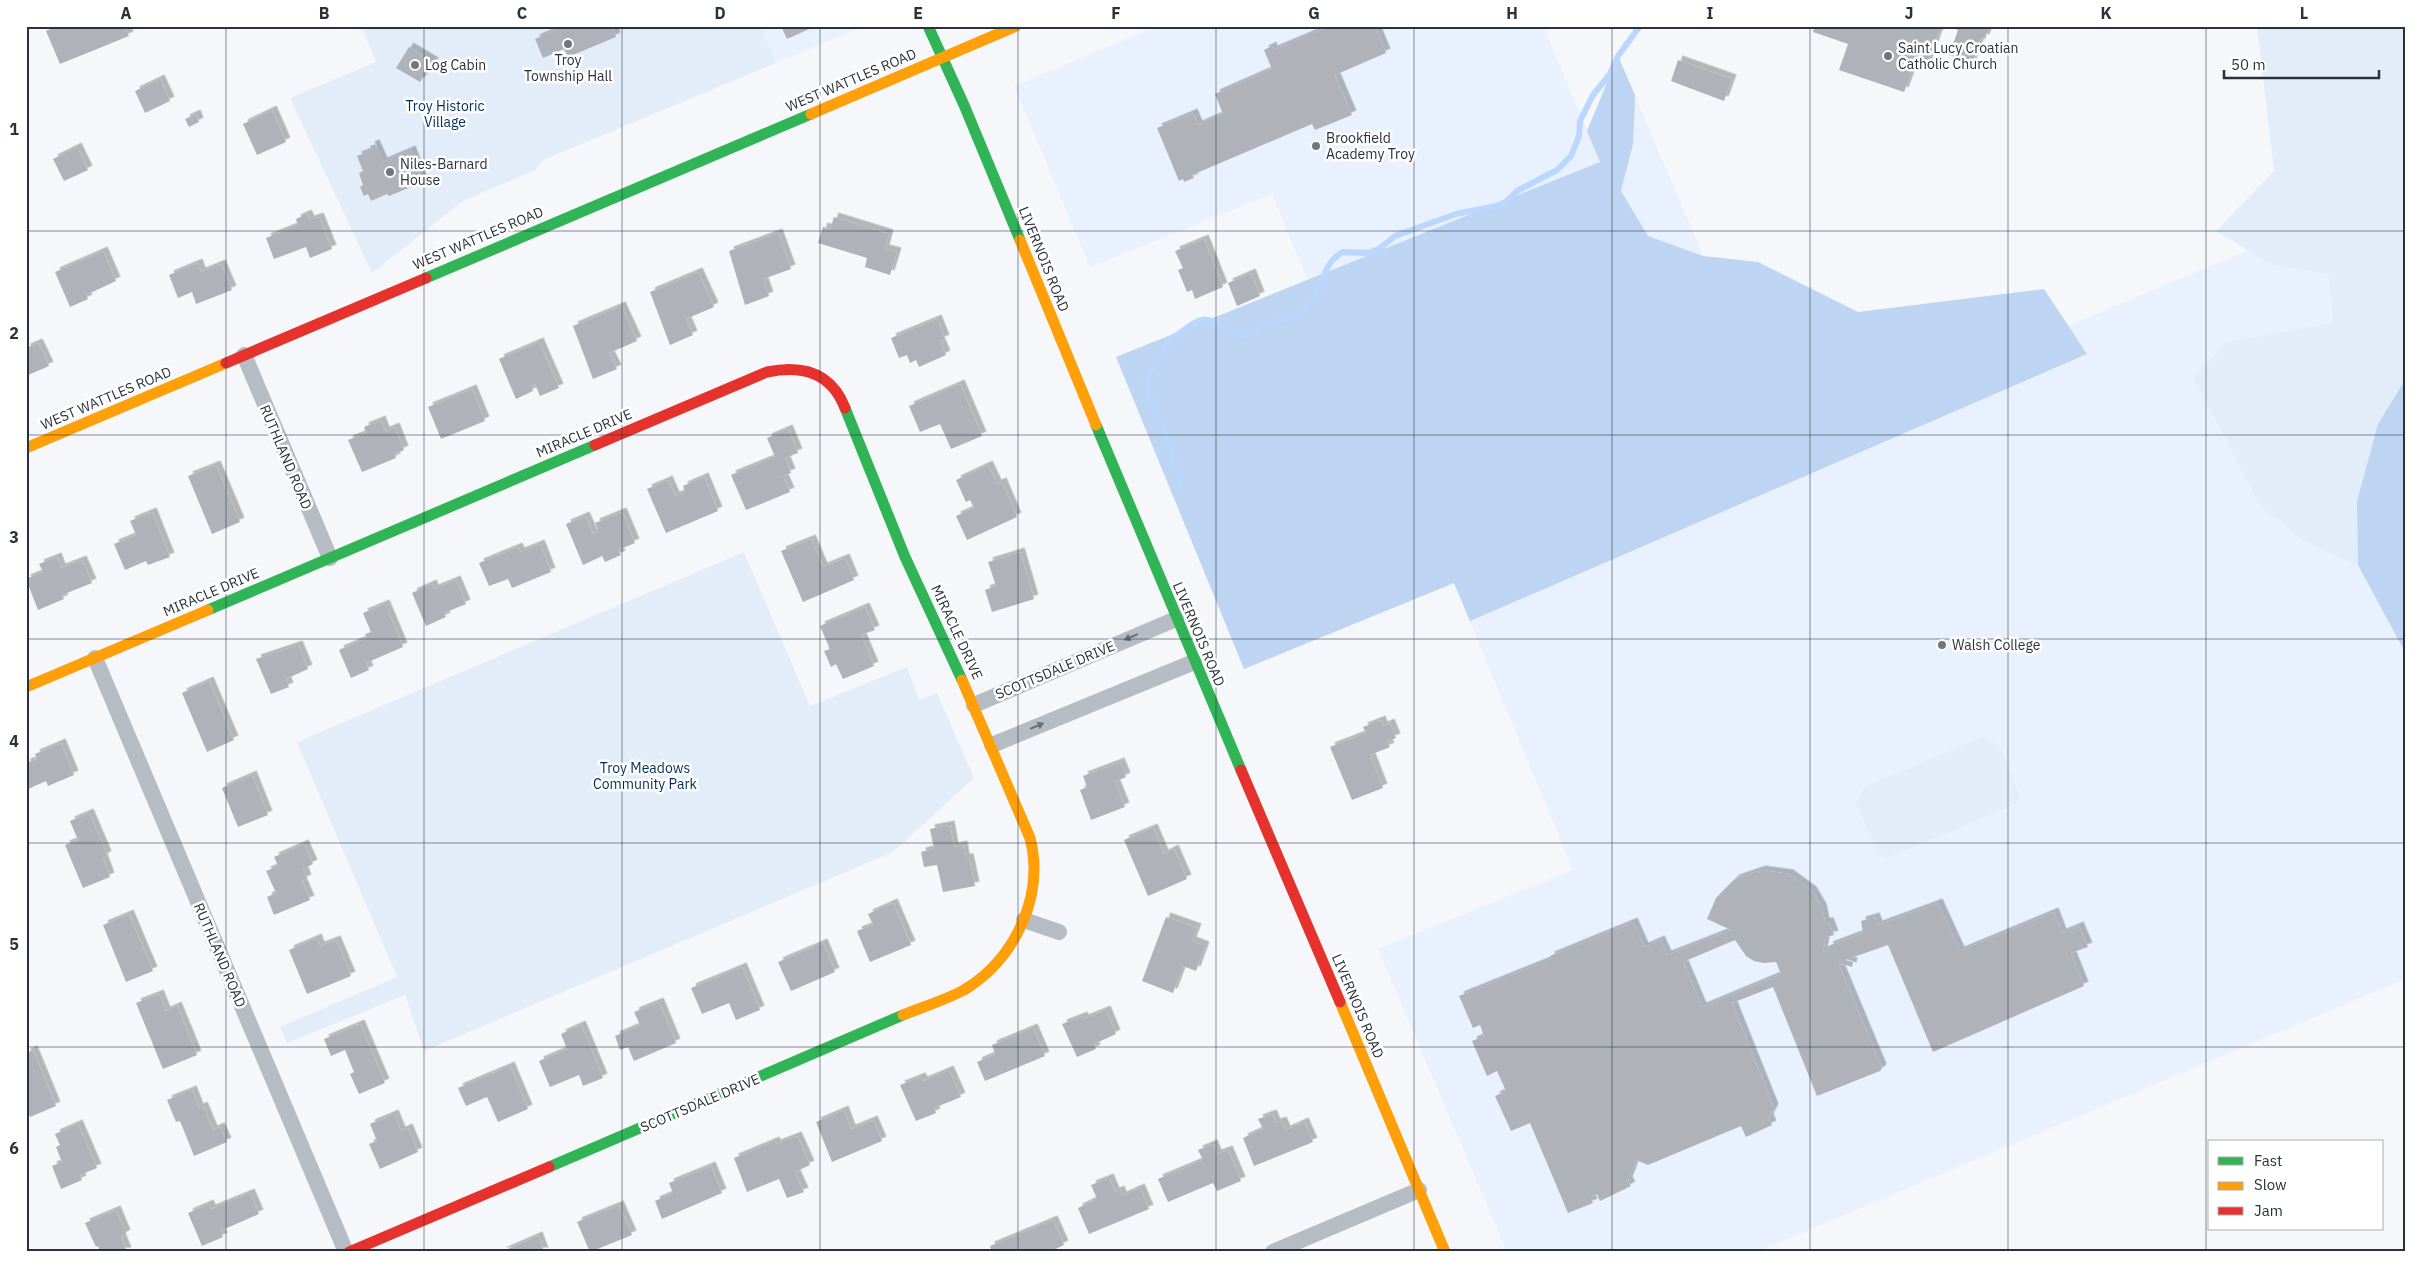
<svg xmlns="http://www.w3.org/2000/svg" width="2431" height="1278" font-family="'IBM Plex Sans',sans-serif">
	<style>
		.built { fill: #e8f1fd }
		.green { fill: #e3edf9 }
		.forest { fill: #bdd5f2 }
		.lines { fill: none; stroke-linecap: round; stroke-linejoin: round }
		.stream { stroke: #bad8fd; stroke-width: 6 }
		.building { fill: #afb3b9; fill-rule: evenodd; filter: url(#shadow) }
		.street { stroke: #b6bcc4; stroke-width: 16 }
		.fast { stroke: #30b455; stroke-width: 11 }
		.slow { stroke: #ff9f0a; stroke-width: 11 }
		.jam { stroke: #e5322d; stroke-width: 11 }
		.oneway { fill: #687078 }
		.grid { fill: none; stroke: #29313a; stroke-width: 1; stroke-opacity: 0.55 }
		.poi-dot { fill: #70767d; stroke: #fff; stroke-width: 2 }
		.labels { text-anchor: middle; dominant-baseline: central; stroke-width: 5; stroke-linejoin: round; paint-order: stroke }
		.poi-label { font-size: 14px; fill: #29313a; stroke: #fff; text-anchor: start }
		.street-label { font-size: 14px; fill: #29313a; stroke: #fff }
		.park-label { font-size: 14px; fill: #012c59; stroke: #fff }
		.neatline { fill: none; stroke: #29313a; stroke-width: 2 }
		.grid-label { font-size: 16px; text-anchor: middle; font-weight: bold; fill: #29313a }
	</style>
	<defs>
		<filter id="shadow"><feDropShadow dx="4.5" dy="-4.5" stdDeviation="0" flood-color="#0004"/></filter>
	</defs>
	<rect width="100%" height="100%" fill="#f5f7fa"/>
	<!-- built -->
	<path class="built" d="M760 26H864L776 63Z
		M1158 26H1543L1587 130 1620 61 1784 445 2370 199 2405 26V979L1756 1252H1507L1378 949 1573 870 1454 583 1244 669 1308 281 1272 194 1090 267 1014 86Z"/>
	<!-- green -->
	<path class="green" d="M361 26H760L776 63 543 160 535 170 463 201 372 273 290 98 376 62Z
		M2257 26H2405V380L2378 424 2357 501 2358 565 2304 541 2261 506 2193 378 2228 342 2333 323 2329 274 2272 265 2216 231 2274 171Z
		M744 552 810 706 907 667 919 700 937 693 974 778 893 852 424 1051 405 995 287 1043 280 1027 397 977 297 742Z
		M1983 737 2001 747 2019 795 2016 804 1887 858 1878 853 1856 803 1863 788Z"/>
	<!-- forest -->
	<path class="forest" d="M1618 56 1635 95 1633 144 1621 191 1648 236 1703 256 1758 262 1858 312 2044 289 2087 354 1470 621 1454 583 1244 669 1116 357 1600 162 1587 131Z
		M2405 380V652L2358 565 2357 501 2378 424Z"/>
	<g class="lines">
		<!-- stream -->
		<path class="stream" d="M1181 487 1180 477 1145 383 1147 376 1165 351 1169 339C1182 335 1188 323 1202 320 1215 317 1232 334 1244 335 1252 336 1258 329 1265 326 1277 319 1293 318 1304 310 1327 293 1318 265 1343 252L1368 253 1379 249 1395 236 1456 214 1496 206 1506 202 1517 191 1557 170 1571 156 1579 136 1580 121 1593 95 1610 74 1618 56 1640 26"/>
	</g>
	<!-- building -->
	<path class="building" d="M57 26H125L129 36 60 64 46 31Z
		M554 26H612L616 37 568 57 564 49 543 58 535 39 555 30Z
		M781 26H816L787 39Z
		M1330 26H1375L1386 53 1335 75 1352 115 1315 130 1312 124 1192 175 1194 178 1184 182 1183 179 1179 181 1157 128 1193 113 1198 125 1223 114 1215 94 1272 69 1264 50 1272 46 1273 50Z
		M1815 26H1941L1925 71 1913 67 1904 92 1839 70 1848 44 1813 32Z
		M1953 26H1989L1985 39 1981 38 1972 63 1949 55 1958 30 1953 28Z
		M409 47 434 62 420 82 396 68Z
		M1678 60 1732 79 1724 101 1671 81Z
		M160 79 170 101 145 113 135 91Z
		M272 110 286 142 257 155 243 124Z
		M196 114 199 122 189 127 185 119Z
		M375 144 383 162 411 150 423 182 389 196 387 194 371 201 368 194 364 196 360 187 363 185 359 173 363 171 357 156 372 150 370 146Z
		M77 147 88 170 64 181 53 159Z
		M307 214 310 220 319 217 332 249 310 258 306 247 274 259 266 238 298 225 296 219Z
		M834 217 889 234 885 249 897 252 890 275 865 267 867 258 818 243 823 227 830 229Z
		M778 233 791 269 763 279 769 296 745 305 729 251Z
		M1204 239 1223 287 1195 299 1192 290 1187 292 1178 270 1183 268 1175 251Z
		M103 251 116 281 86 295 88 299 70 307 55 272Z
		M198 263 201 272 221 264 232 290 196 304 192 292 178 298 169 275Z
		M698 272 714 307 686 319 693 335 670 345 650 292Z
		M1251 273 1260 296 1237 306 1228 283Z
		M621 306 637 341 609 353 617 369 593 379 573 326Z
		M937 319 945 339 940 341 946 355 919 367 916 360 910 363 907 355 899 358 891 338Z
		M539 342 559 388 540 396 535 384 531 386 533 391 516 399 499 359Z
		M38 343 49 366 26 376V348Z
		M960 384 982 436 951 449 940 424 920 432 909 406Z
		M472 389 485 421 441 439 428 407Z
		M381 420 385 431 395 427 404 450 395 454 396 458 362 472 348 440 366 433 364 427Z
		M788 429 798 453 785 458 791 473 783 476 790 492 746 510 731 475 775 457 767 438Z
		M216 465 240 522 212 534 188 476Z
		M988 465 997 484 1002 482 1017 517 967 540 956 516 974 508 970 500 966 502 956 480Z
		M704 477 718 511 666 533 647 489 668 480 675 496 685 492 683 486Z
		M152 512 170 557 148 565 146 561 125 570 114 544 136 535 130 521Z
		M622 512 635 543 618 550 621 555 605 562 602 556 583 565 566 524 585 516 593 534 599 532 595 523Z
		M811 539 823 567 845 558 854 580 803 602 781 551Z
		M540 544 551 572 512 588 508 579 489 586 479 563 518 547 520 552Z
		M1020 552 1034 599 992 612 985 590 996 586 988 562Z
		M57 557 61 568 82 560 92 583 62 595 64 599 38 610 26 579 43 572 39 564Z
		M456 580 466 604 444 613 446 617 426 626 412 593 432 584 434 589Z
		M385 604 403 647 366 663 369 670 351 678 339 650 367 638 365 634 371 632 363 613Z
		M865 607 875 630 861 635 874 666 843 679 836 664 831 667 824 651 830 649 820 626Z
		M298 645 308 669 286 679 289 687 271 694 256 659Z
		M209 681 234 740 207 752 182 693Z
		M1381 720 1383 726 1390 723 1396 738 1387 741 1390 747 1370 755 1383 788 1352 800 1330 747 1366 733 1363 727Z
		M61 743 74 775 48 786 46 781 26 790V763L37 759 35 754Z
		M1120 762 1126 777 1115 782 1125 807 1091 820 1080 790 1087 787 1083 776Z
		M252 775 268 815 238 827 222 788Z
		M89 813 107 855 103 858 110 877 83 888 65 845 78 840 70 821Z
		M950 825 954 847 963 845 965 858H969L975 886 943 892 937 865 924 867 921 852 934 849 930 829Z
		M1153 828 1164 854 1174 849 1187 879 1148 896 1124 840Z
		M304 844 313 864 303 869 307 879 302 881 310 900 274 915 267 897 276 893 266 871 278 866 274 857Z
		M1761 870 1789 874 1812 891 1822 908 1825 922H1829L1834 935 1826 937 1823 951 1830 949 1828 946 1863 933 1861 921 1875 917 1878 925 1938 903 1960 951 2054 912 2062 933 2079 926 2088 947 2071 953 2084 986 1933 1052 1888 945 1845 960 1853 962 1852 967 1843 964 1839 965 1882 1068 1880 1071 1817 1096 1773 987 1732 1003 1774 1108 1769 1118 1772 1125 1746 1137 1741 1126 1648 1165 1636 1160 1628 1181 1631 1186 1600 1201 1597 1194 1591 1198 1593 1203 1568 1213 1530 1123 1511 1131 1495 1096 1506 1091 1497 1071 1487 1076 1472 1041 1484 1036 1480 1025 1473 1028 1459 996 1551 959 1550 956 1633 922 1644 947 1660 940 1667 955 1731 930 1707 919 1716 898 1735 879ZM1735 940 1746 956 1754 961 1764 963 1776 962 1781 974 1702 1007 1683 962Z
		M893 903 911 945 870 962 857 931 873 925 868 914Z
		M129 914 153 971 126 982 103 925Z
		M1166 917 1197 928 1192 941 1205 946 1196 971 1183 966 1173 993 1142 981Z
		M317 938 320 946 336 940 351 976 307 994 289 950Z
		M823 943 835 972 791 991 778 962Z
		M742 967 760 1010 736 1020 729 1003 702 1014 691 988Z
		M159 994 166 1011 177 1006 197 1055 163 1069 136 1003Z
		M659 1002 676 1043 634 1061 628 1047 620 1050 615 1036 640 1025 634 1012Z
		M1106 1010 1116 1034 1094 1044 1096 1049 1077 1057 1062 1024 1083 1016 1084 1019Z
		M360 1024 385 1083 359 1094 350 1074 354 1072 345 1050 331 1056 324 1039Z
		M581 1025 603 1078 583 1086 579 1075 550 1087 539 1061 567 1049 561 1034Z
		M1033 1028 1045 1056 985 1081 977 1062 995 1054 992 1045Z
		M33 1050 56 1106 30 1117 26 1107V1053Z
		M510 1066 528 1109 498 1122 487 1097 466 1106 458 1088Z
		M949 1070 961 1097 934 1108 936 1113 916 1121 900 1085 921 1077 923 1081Z
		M192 1090 199 1108 203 1106 213 1130 220 1127 227 1142 194 1156 180 1121 176 1122 167 1100Z
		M844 1110 851 1129 873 1120 882 1141 832 1162 816 1122Z
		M394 1114 401 1131 408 1128 418 1152 380 1169 369 1144 377 1141 370 1124Z
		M1272 1114 1276 1123 1282 1121 1286 1130 1304 1122 1313 1142 1254 1166 1243 1138 1263 1129 1258 1119Z
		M78 1124 97 1168 80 1175 82 1180 61 1189 52 1166 62 1162 56 1147 60 1145 55 1134Z
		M797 1136 810 1165 795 1172 804 1192 787 1198 779 1179 747 1192 734 1158 775 1141 776 1144Z
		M1213 1144 1217 1154 1228 1150 1241 1181 1217 1191 1213 1183 1168 1202 1158 1179 1203 1160 1198 1150Z
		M711 1166 722 1193 662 1219 655 1201 673 1193 669 1183Z
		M1109 1178 1115 1192 1120 1190 1122 1196 1140 1188 1149 1209 1089 1234 1078 1208 1097 1199 1091 1185Z
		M250 1193 259 1214 220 1231 223 1237 202 1246 188 1213 209 1204 211 1209Z
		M619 1205 632 1235 590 1252 577 1222Z
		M116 1210 126 1234 121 1237 127 1252H100L98 1246 96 1247 85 1223Z
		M1053 1220 1064 1245 1049 1252H992L990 1246Z
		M538 1236 544 1252H501Z"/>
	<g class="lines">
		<!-- street -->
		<path class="street" d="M244 355 330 558
			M95 658 346 1252
			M974 705 1176 619
			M992 745 1194 662
			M1024 920 1059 932
			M1273 1252 1419 1190"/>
		<!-- fast -->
		<path class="fast" d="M928 26 964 105 1020 240
			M426 278 811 114
			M845 408 905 557 962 680
			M1096 425 1241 770
			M208 610 595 445
			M549 1167 903 1015"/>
		<!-- slow -->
		<path class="slow" d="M811 114 1016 26
			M1020 240 1096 425
			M26 448 226 363
			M26 687 208 610
			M1340 1002 1445 1252
			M903 1015C923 1007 945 1000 964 990 1015 959 1045 896 1030 838L962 680"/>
		<!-- jam -->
		<path class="jam" d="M226 363 426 278
			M595 445 767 372C802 365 831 372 845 408
			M1241 770 1340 1002
			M349 1252 549 1167"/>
	</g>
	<!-- one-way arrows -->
	<defs><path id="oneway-solid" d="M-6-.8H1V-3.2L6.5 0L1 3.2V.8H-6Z" transform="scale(1.25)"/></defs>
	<g class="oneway">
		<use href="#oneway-solid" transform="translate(1131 637) rotate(157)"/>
		<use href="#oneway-solid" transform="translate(1037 726) rotate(-23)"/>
	</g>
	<!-- grid -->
	<path class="grid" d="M226 26V1252M424 26V1252M622 26V1252M820 26V1252M1018 26V1252M1216 26V1252M1414 26V1252M1612 26V1252M1810 26V1252M2008 26V1252M2206 26V1252M26 231H2405M26 435H2405M26 639H2405M26 843H2405M26 1047H2405"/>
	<!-- markers -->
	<g class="poi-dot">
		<circle cx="568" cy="44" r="5"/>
		<circle cx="1888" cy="56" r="5"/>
		<circle cx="415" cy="65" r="5"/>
		<circle cx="1316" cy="146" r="5"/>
		<circle cx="390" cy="172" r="5"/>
		<circle cx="1942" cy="645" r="5"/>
	</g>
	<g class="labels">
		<!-- poi labels -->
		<g class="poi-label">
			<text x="1898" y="48">Saint Lucy Croatian<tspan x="1898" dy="16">Catholic Church</tspan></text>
			<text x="568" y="60" text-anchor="middle">Troy<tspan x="568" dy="16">Township Hall</tspan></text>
			<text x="425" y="65">Log Cabin</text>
			<text x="1326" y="138">Brookfield<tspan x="1326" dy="16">Academy Troy</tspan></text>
			<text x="400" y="164">Niles-Barnard<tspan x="400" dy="16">House</tspan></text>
			<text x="1952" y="645">Walsh College</text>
		</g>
		<!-- street labels -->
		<g class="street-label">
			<text transform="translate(851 80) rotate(-23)">WEST WATTLES ROAD</text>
			<text transform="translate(478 238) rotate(-23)">WEST WATTLES ROAD</text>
			<text transform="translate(1044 259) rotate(68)">LIVERNOIS ROAD</text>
			<text transform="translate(106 398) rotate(-23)">WEST WATTLES ROAD</text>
			<text transform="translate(584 433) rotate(-23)">MIRACLE DRIVE</text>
			<text transform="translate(286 457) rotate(67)">RUTHLAND ROAD</text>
			<text transform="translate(211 592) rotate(-23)">MIRACLE DRIVE</text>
			<text transform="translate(957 632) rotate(65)">MIRACLE DRIVE</text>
			<text transform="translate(1199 634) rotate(67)">LIVERNOIS ROAD</text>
			<text transform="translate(1055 670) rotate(-23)">SCOTTSDALE DRIVE</text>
			<text transform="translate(220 955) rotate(67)">RUTHLAND ROAD</text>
			<text transform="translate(1358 1006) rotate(67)">LIVERNOIS ROAD</text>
			<text transform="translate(700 1103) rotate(-23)">SCOTTSDALE DRIVE</text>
		</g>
		<!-- park labels -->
		<g class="park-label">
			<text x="445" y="106">Troy Historic<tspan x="445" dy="16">Village</tspan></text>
			<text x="645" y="768">Troy Meadows<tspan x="645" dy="16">Community Park</tspan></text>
		</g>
	</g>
	<!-- border -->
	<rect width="2431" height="1278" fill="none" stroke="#ffffff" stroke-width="55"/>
	<!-- legend -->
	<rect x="2208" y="1140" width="175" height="90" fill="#ffffff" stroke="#a9adb0"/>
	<rect x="2218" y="1157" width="25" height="8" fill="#30b455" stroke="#a9adb0"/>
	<text x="2254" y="1166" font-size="15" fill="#29313a">Fast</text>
	<rect x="2218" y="1182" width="25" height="8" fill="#ff9f0a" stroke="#a9adb0"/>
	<text x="2254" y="1190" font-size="15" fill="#29313a">Slow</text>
	<rect x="2218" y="1207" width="25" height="8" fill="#e5322d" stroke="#a9adb0"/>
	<text x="2254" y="1216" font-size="15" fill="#29313a">Jam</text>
	<!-- scale -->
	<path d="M2224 70v8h155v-8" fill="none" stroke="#29313a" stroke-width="2.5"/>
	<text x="2231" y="70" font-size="15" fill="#29313a" stroke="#ffffff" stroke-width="4" paint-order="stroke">50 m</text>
	<rect x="28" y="28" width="2376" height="1222" class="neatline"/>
	<g class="grid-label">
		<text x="126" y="19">A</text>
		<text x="324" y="19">B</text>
		<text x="522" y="19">C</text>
		<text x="720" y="19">D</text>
		<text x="918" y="19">E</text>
		<text x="1116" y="19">F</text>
		<text x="1314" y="19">G</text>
		<text x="1512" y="19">H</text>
		<text x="1710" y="19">I</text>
		<text x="1909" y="19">J</text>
		<text x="2106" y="19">K</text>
		<text x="2304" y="19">L</text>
		<text x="14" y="135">1</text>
		<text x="14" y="339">2</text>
		<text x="14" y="543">3</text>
		<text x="14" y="747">4</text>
		<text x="14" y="950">5</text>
		<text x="14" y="1154">6</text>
	</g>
</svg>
